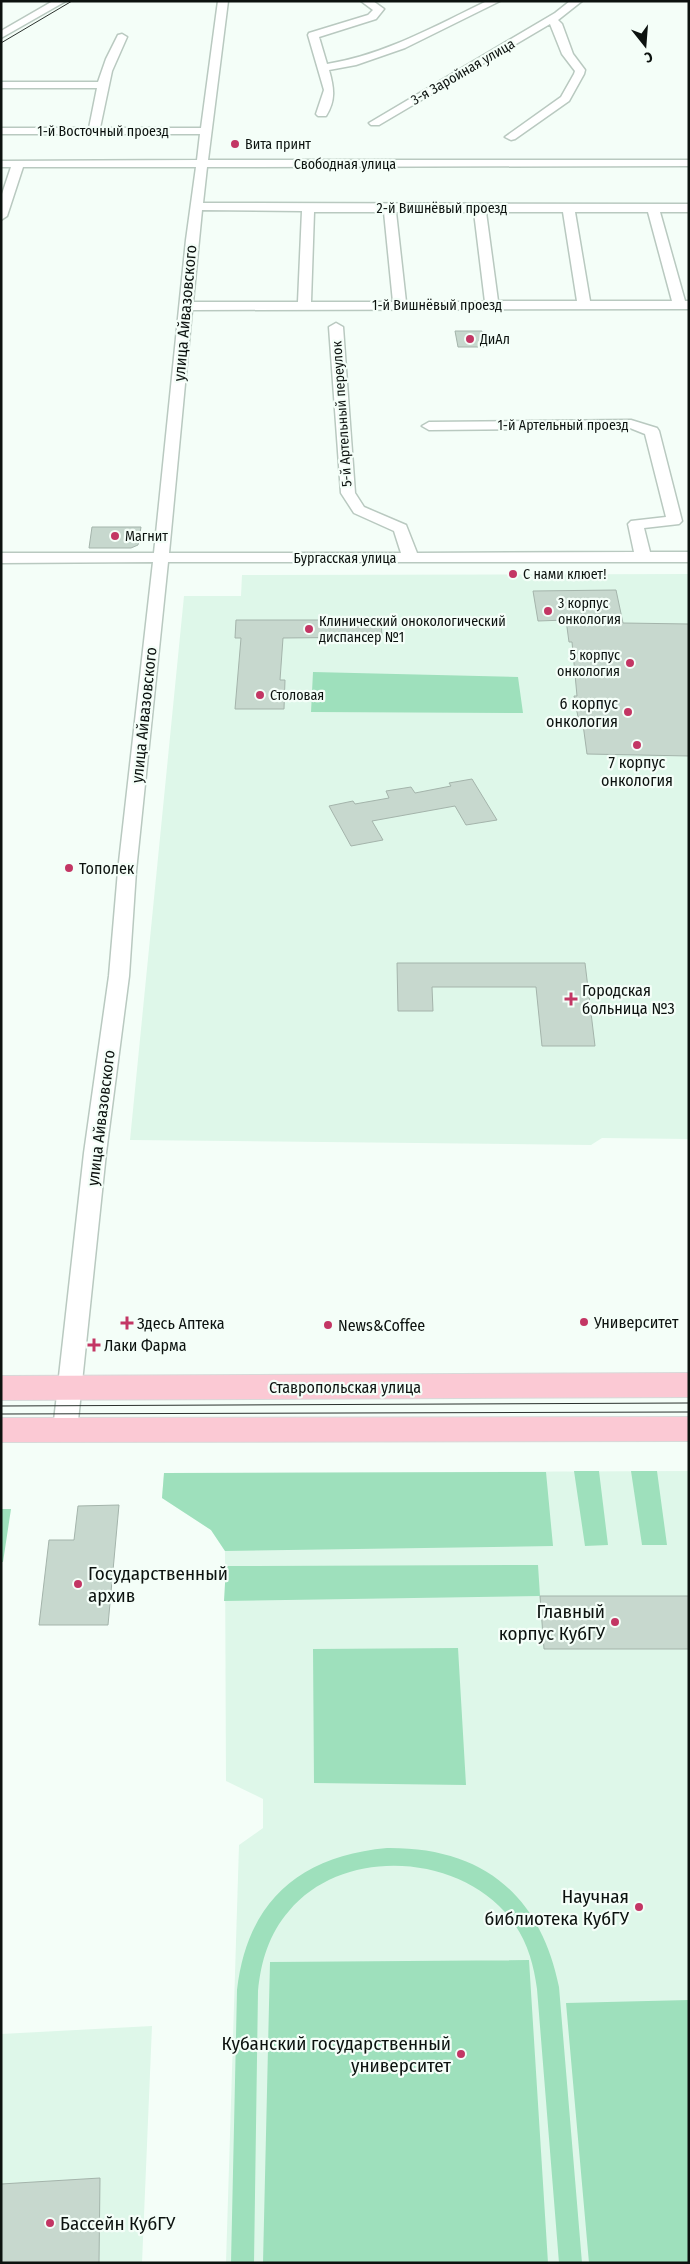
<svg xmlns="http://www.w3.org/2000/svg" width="690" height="2264" font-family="'Fira Sans Condensed',sans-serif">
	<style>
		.built { fill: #def7e9 }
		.green { fill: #9ee0bc }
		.building { fill: #c7d8ce; stroke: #a4b4ab }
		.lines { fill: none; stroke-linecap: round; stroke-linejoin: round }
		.minor-casing { stroke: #b9c9c0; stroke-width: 3 }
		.major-casing { stroke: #d8d9d9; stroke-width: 2 }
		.minor { fill: #fff; fill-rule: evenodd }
		.major { fill: #fbc9d4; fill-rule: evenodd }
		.tram { stroke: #2a312d; stroke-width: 1 }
		.poi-dot { fill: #c33664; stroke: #f4fef8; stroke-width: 2 }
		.labels { text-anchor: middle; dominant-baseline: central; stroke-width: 4.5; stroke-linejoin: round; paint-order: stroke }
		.far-street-label { font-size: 14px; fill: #0c120f; stroke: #f4fef8 }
		.far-poi-label { font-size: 14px; fill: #0c120f; stroke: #f4fef8; text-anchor: start }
		.street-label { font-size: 16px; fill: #0c120f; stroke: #f4fef8 }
		.poi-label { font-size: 16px; fill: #0c120f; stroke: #f4fef8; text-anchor: start }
		.near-poi-label { font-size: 19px; fill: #0c120f; stroke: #f4fef8; text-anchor: end }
	</style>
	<rect width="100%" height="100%" fill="#f4fef8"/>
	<!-- built -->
	<path class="built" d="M689 574V1139L602 1138 591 1145 130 1140 184 596H241L242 575Z
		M689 1471V2263H226L239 1845 263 1828V1799L226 1781 225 1551 211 1530 162 1498 164 1473Z
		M152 2026 142 2263H1V2034Z"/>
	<!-- green -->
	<path class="green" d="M313 672 518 677 523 713 311 712Z
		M574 1471H599L608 1545 585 1546Z
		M631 1471H657L667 1545H642Z
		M546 1472 553 1546 225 1551 211 1530 162 1498 164 1473Z
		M1 1509H11L3 1562H1Z
		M538 1565 540 1596 224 1601 226 1566Z
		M458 1648 466 1785 314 1783 313 1649Z
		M387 1848C482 1847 540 1894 559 1987L582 2263H559L537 1989C534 1966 528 1944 515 1925 467 1854 345 1844 289 1911 269 1934 261 1961 258 1991L254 2263H231L237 1990C247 1902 299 1856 387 1848Z
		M529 1960 548 2263H263L270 1962Z
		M689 2000V2263H589L566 2003Z"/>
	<!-- building -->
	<path class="building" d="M455 331H482L484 347H458Z
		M92 527H141L138 545 131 548H89Z
		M616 590 623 623 689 624V756L587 754 582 717H578L574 696H577L572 642H569L566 620 538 621 533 591Z
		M236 620H381L382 637 283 638 280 680H285L284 709H235L241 638H235Z
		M472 779 497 820 466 825 455 806 372 821 383 840 351 846 329 806 353 801 355 804 389 798 386 791 411 787 415 793 451 786 449 783Z
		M397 963H585L595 1046H542L536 987H432L433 1011H398Z
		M119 1505 108 1625H39L49 1540H74L78 1506Z
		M540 1596H689V1649H544Z
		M100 2178 99 2263H1V2184Z"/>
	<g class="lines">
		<defs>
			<path id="minor" d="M53 1H66L1 38V31Z
				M218 1H228L208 160H689V166L207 167 203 203 689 204V212H660L685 301H689V309L192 310 169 553H401L394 531 354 513 341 493 329 327 336 323 343 327 355 493 364 507 406 525 417 553 634 552 628 524 631 521 666 517 645 434 630 428 429 430 422 426 429 422 631 420 657 428 659 431 682 521 679 524 644 528 650 552H689V562H168L136 871 129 976 106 1153 77 1430 74 1437 65 1439 56 1437 53 1430 84 1153 109 976 118 871 153 562 1 563V553H154L186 240 196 167H23L7 216 1 220V197L11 167H1V161L197 160 200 134H1V128H89L97 88H1V82H98L106 59 118 35 122 34 127 37 112 71 100 128H201ZM202 210 302 211 298 302H193ZM314 212H384L393 302H311ZM396 212H474L485 302H406ZM486 212H563L577 301H498ZM575 212H648L672 301H590Z
				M361 1H373L384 9 376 19 319 37 327 64C384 55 435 26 487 1H500L405 48 356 65 329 70C334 88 336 100 326 116H318L316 114 324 90 308 35 309 33 368 15 373 10Z
				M570 1H582L558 20 562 24 573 54 585 70 584 74 569 101 515 139 511 140 505 137 561 97 574 74 575 71 562 54 550 24 379 125H371L369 123 555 13Z"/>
			<path id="major" d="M689 1373V1397L1 1400V1376Z
				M689 1417V1441L1 1442V1418Z"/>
		</defs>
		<!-- minor casing -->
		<use href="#minor" class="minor-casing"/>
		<!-- major casing -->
		<use href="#major" class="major-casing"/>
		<!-- minor -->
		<use href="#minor" class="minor"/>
		<!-- major -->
		<use href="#major" class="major"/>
		<!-- tram -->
		<path class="tram" d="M1 43 72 1
			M1 1406 689 1403
			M1 1414 689 1412"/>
	</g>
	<!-- markers -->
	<g class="poi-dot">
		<circle cx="235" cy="144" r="5"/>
		<circle cx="470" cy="339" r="5"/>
		<circle cx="115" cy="536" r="5"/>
		<circle cx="513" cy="574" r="5"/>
		<circle cx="548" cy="611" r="5"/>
		<circle cx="309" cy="629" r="5"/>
		<circle cx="630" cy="663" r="5"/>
		<circle cx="260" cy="695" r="5"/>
		<circle cx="628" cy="712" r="5"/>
		<circle cx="637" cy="745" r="5"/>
		<circle cx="69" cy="868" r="5"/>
		<path d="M568.5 991.5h5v5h5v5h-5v5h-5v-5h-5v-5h5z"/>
		<circle cx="584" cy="1322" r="5"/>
		<path d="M124.5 1315.5h5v5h5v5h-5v5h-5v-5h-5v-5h5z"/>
		<circle cx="328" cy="1325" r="5"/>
		<path d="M91.5 1337.5h5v5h5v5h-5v5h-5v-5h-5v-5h5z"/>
		<circle cx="78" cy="1584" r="5"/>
		<circle cx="615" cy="1622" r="5"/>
		<circle cx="639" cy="1907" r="5"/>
		<circle cx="461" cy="2054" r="5"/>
		<circle cx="50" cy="2223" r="5"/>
	</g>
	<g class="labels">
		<!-- far-street labels -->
		<g class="far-street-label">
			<text transform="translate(463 72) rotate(-30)">3-я Заройная улица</text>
			<text x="103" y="131">1-й Восточный проезд</text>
			<text x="345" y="164">Свободная улица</text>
			<text x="442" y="208">2-й Вишнёвый проезд</text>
			<text x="437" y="305">1-й Вишнёвый проезд</text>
			<text transform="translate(342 414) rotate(-94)">5-й Артельный переулок</text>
			<text x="563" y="425">1-й Артельный проезд</text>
			<text x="345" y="558">Бургасская улица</text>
		</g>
		<!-- far-poi labels -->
		<g class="far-poi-label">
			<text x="245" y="144">Вита принт</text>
			<text x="480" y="339">ДиАл</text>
			<text x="125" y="536">Магнит</text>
			<text x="523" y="574">С нами клюет!</text>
			<text x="558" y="603">3 корпус<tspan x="558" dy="16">онкология</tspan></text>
			<text x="319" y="621">Клинический онокологический<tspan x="319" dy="16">диспансер №1</tspan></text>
			<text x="620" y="655" text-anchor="end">5 корпус<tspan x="620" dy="16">онкология</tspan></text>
			<text x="270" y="695">Столовая</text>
		</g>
		<!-- street labels -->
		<g class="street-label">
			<text transform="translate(185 313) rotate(-85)">улица Айвазовского</text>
			<text transform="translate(144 715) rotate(-84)">улица Айвазовского</text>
			<text transform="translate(101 1118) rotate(-83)">улица Айвазовского</text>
			<text x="345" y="1387">Ставропольская улица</text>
		</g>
		<!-- poi labels -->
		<g class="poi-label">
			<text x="618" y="703" text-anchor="end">6 корпус<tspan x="618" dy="18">онкология</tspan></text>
			<text x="637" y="762" text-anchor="middle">7 корпус<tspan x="637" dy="18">онкология</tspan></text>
			<text x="79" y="868">Тополек</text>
			<text x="582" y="990">Городская<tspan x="582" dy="18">больница №3</tspan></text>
			<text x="594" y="1322">Университет</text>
			<text x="137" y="1323">Здесь Аптека</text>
			<text x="338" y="1325">News&amp;Coffee</text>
			<text x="104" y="1345">Лаки Фарма</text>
		</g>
		<!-- near-poi labels -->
		<g class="near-poi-label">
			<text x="88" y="1573" text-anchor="start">Государственный<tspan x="88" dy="22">архив</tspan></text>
			<text x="605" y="1611">Главный<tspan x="605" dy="22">корпус КубГУ</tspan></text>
			<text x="629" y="1896">Научная<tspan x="629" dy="22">библиотека КубГУ</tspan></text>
			<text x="451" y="2043">Кубанский государственный<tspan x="451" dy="22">университет</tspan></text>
			<text x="60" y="2223" text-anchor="start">Бассейн КубГУ</text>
		</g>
	</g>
	<!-- border -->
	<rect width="690" height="2264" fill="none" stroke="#0c120f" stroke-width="5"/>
	<!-- north arrow -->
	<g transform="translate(645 45) rotate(163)" stroke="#f4fef8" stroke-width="4" paint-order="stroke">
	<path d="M0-4L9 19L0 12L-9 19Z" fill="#0c120f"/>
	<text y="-8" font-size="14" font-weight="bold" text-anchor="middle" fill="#0c120f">С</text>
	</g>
</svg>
